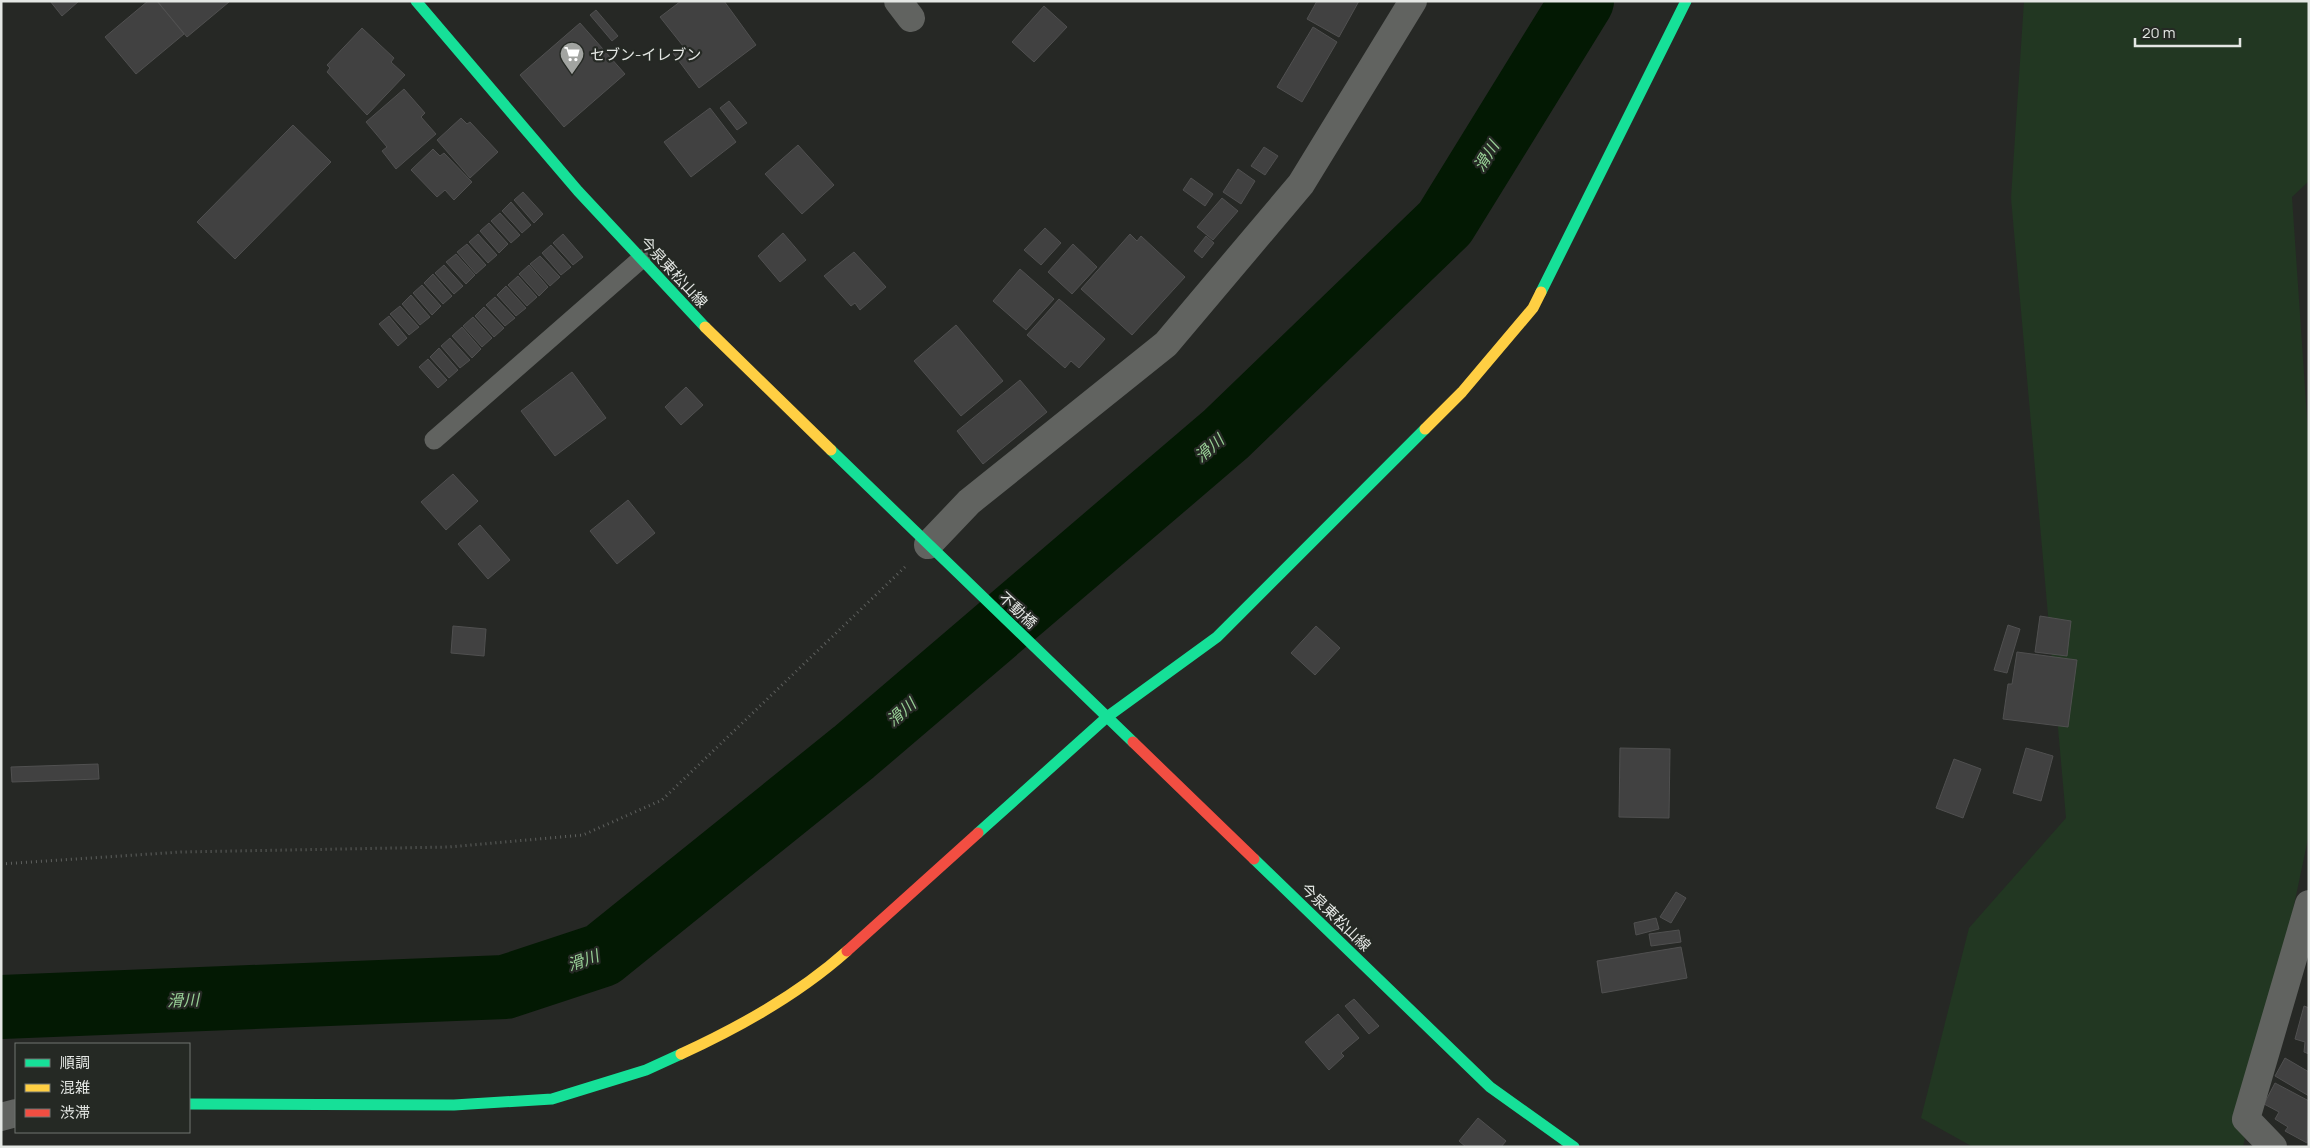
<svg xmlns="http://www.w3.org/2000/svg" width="2310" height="1148" font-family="Manrope,'Noto Sans JP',sans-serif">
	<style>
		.green { fill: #223722 }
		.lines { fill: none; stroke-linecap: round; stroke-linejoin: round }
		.river { stroke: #031903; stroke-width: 64 }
		.building { fill: #414141; stroke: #505050 }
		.path { stroke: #5f615f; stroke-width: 3; stroke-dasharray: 1 4; stroke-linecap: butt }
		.lane { stroke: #616360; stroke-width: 19 }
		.street { stroke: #616360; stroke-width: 28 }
		.fast { stroke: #16e098; stroke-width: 11 }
		.slow { stroke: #ffcf43; stroke-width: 11 }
		.jam { stroke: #f24e42; stroke-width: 11 }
		.labels { text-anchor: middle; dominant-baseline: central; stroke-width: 4.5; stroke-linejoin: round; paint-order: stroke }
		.poi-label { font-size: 15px; fill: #e4e7e4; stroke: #252924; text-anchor: start }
		.street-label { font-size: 15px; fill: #e4e7e4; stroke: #252924 }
		.water-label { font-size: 16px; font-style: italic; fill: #98cf96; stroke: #252924 }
	</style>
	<rect width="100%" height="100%" fill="#262825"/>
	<!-- green -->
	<path class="green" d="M2024 1H2309V181L2292 197 2309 447V834L2243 1147H1973L1921 1118 1969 928 2066 818 2011 198Z"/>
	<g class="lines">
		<!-- river -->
		<path class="river" d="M1 1007 505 987 602 955 854 752 1226 434 1445 223 1582 1"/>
	</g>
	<!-- building -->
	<path class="building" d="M50 1H79L62 16Z
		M148 1H157L184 34 136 74 105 37Z
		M157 1H229V2L187 37Z
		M681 1H724L756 45 699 88 673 53 683 46 660 17Z
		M1317 1H1359L1339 37 1307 19Z
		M1044 6 1067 27 1034 62 1012 42Z
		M596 10 618 36 612 41 590 15Z
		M580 23 625 74 564 127 520 75Z
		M1313 27 1337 42 1302 102 1277 87Z
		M362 28 394 58 391 62 405 75 367 115 327 72 330 68 327 65Z
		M404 89 425 113 421 117 436 134 396 169 382 151 387 147 366 122Z
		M729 101 747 123 737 130 720 108Z
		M710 108 736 142 691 177 664 142Z
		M461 118 467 124 470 122 498 152 470 178 437 140Z
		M293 125 331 162 235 259 197 222Z
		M798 145 834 185 802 214 765 174Z
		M1264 147 1278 156 1265 175 1251 166Z
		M433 149 440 156 444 153 472 182 454 200 445 190 437 197 411 170Z
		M1238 169 1255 181 1241 204 1223 192Z
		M1191 178 1213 194 1205 206 1183 190Z
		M523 192 543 214 534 223 514 200Z
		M1222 198 1238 211 1213 240 1197 227Z
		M511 202 531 225 522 233 502 211Z
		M500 213 520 235 511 243 491 221Z
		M489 223 508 244 499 253 480 231Z
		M1045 228 1061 243 1041 265 1024 250Z
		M783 233 806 260 780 282 758 256Z
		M478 234 497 255 488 263 469 242Z
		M563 234 583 257 573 265 553 243Z
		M1130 234 1137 241 1141 236 1185 277 1132 335 1081 289Z
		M1206 236 1214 243 1202 258 1194 251Z
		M467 244 486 265 476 274 457 252Z
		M1073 244 1097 267 1072 294 1048 272Z
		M551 245 571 267 561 275 542 253Z
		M854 252 886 287 860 310 855 303 851 306 824 276Z
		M456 254 475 275 466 284 446 262Z
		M540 256 560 277 550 286 530 264Z
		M444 265 463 286 454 294 435 273Z
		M529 265 548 287 539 296 519 274Z
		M1020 269 1054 299 1026 330 993 301Z
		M433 274 452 296 443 304 424 283Z
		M518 276 537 297 527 306 508 285Z
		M422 285 441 306 432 315 413 293Z
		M506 286 526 308 516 316 497 295Z
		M411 295 430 317 420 325 402 304Z
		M495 297 515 318 505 326 486 305Z
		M1059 299 1105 339 1079 368 1071 361 1065 368 1027 335Z
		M400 306 419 327 409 335 390 314Z
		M484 307 504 328 494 337 475 316Z
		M389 316 407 338 398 346 379 324Z
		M473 317 492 338 482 347 463 326Z
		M956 325 1003 381 961 416 914 361Z
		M462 327 481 349 472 358 452 336Z
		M450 338 470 360 460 368 441 346Z
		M439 348 458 370 449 378 430 357Z
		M428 359 447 380 438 388 419 367Z
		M572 372 606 418 555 456 521 411Z
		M1020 380 1047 412 983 464 957 431Z
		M686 387 703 405 681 425 665 407Z
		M453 474 478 501 446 530 421 502Z
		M628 500 655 533 617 564 590 531Z
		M480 525 510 560 488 579 458 544Z
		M2040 616 2071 621 2067 656 2035 652Z
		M2008 625 2020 629 2007 673 1994 670Z
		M453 626 486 629 484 656 451 653Z
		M1316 626 1340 648 1315 675 1291 653Z
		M2017 652 2077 660 2068 727 2003 719 2008 684H2012Z
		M1620 748 1670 749 1669 818 1619 817Z
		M2026 748 2053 756 2041 801 2013 793Z
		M1954 759 1981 769 1963 818 1936 808Z
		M98 764 99 779 12 782 11 767Z
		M1676 892 1686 898 1671 923 1660 917Z
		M1656 918 1659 929 1636 935 1634 923Z
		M1679 930 1681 942 1651 946 1649 934Z
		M1681 947 1687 978 1602 993 1597 961Z
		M1354 999 1379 1026 1369 1034 1345 1006Z
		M2304 1006 2309 1008V1054L2304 1052 2305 1042 2295 1039Z
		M1338 1014 1359 1038 1341 1053 1344 1056 1329 1070 1305 1042Z
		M2285 1058 2309 1072V1096L2275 1076Z
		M2275 1083 2309 1101 2307 1143 2285 1131 2288 1127 2275 1119 2279 1112 2264 1104Z
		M1478 1118 1506 1141 1501 1147H1466L1459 1141Z"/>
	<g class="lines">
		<!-- path -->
		<path class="path" d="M1 864 181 852 449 847 583 835 662 800 906 566"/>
		<!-- lane -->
		<path class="lane" d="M434 440 641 259"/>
		<!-- street -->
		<path class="street" d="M898 1 911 18
			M928 545 969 502 1166 344 1301 184 1413 1
			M1 1117 16 1113
			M2273 1147 2246 1119 2309 904"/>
		<!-- fast -->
		<path class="fast" d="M416 1 578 191 705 327
			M1541 292 1686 1
			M831 450 1133 742
			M978 833 1107 717 1217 637 1425 429
			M1254 859 1490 1087 1574 1147
			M189 1104 454 1105 552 1099 646 1070 681 1054"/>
		<!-- slow -->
		<path class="slow" d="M705 327 831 450
			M1425 429 1462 392 1533 308 1541 292
			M681 1054C740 1027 798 995 847 951"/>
		<!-- jam -->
		<path class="jam" d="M1133 742 1254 859
			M847 951 978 833"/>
	</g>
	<!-- icons -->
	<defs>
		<symbol id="supermarket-pin" viewBox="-11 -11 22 30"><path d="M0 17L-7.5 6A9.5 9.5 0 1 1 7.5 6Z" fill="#a2a4a1" stroke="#252924"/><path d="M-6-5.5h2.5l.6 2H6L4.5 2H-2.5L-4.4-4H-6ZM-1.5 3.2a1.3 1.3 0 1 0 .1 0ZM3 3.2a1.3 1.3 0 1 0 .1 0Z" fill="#fff"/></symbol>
	</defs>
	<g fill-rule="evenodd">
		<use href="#supermarket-pin" x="558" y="40" width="28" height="38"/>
	</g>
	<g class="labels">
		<!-- poi labels -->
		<g class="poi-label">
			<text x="590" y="54">セブン-イレブン</text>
		</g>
		<!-- street labels -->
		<g class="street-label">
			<text transform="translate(674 272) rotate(47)">今泉東松山線</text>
			<text transform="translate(1018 610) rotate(43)">不動橋</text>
			<text transform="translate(1336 917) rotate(44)">今泉東松山線</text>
		</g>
		<!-- water labels -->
		<g class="water-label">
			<text transform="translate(1486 156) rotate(-58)">滑川</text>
			<text transform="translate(1209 448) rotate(-41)">滑川</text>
			<text transform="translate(901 712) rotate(-41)">滑川</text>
			<text transform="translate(583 960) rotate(-20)">滑川</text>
			<text transform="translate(183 1000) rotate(-2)">滑川</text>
		</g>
	</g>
	<!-- border -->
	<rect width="2310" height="1148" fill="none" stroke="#e4e7e4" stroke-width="5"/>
	<!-- legend -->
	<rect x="15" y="1043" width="175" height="90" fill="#252924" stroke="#717571"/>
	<rect x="25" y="1059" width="25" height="8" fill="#16e098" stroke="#717571"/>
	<text x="60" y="1068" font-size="15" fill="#e4e7e4">順調</text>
	<rect x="25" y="1084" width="25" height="8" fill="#ffcf43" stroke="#717571"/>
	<text x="60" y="1093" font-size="15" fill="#e4e7e4">混雑</text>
	<rect x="25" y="1109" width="25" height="8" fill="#f24e42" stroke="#717571"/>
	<text x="60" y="1118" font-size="15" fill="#e4e7e4">渋滞</text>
	<!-- scale -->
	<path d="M2135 38v8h105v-8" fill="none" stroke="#e4e7e4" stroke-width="2.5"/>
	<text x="2142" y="38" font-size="15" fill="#e4e7e4" stroke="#252924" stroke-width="4" paint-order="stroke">20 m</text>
</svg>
